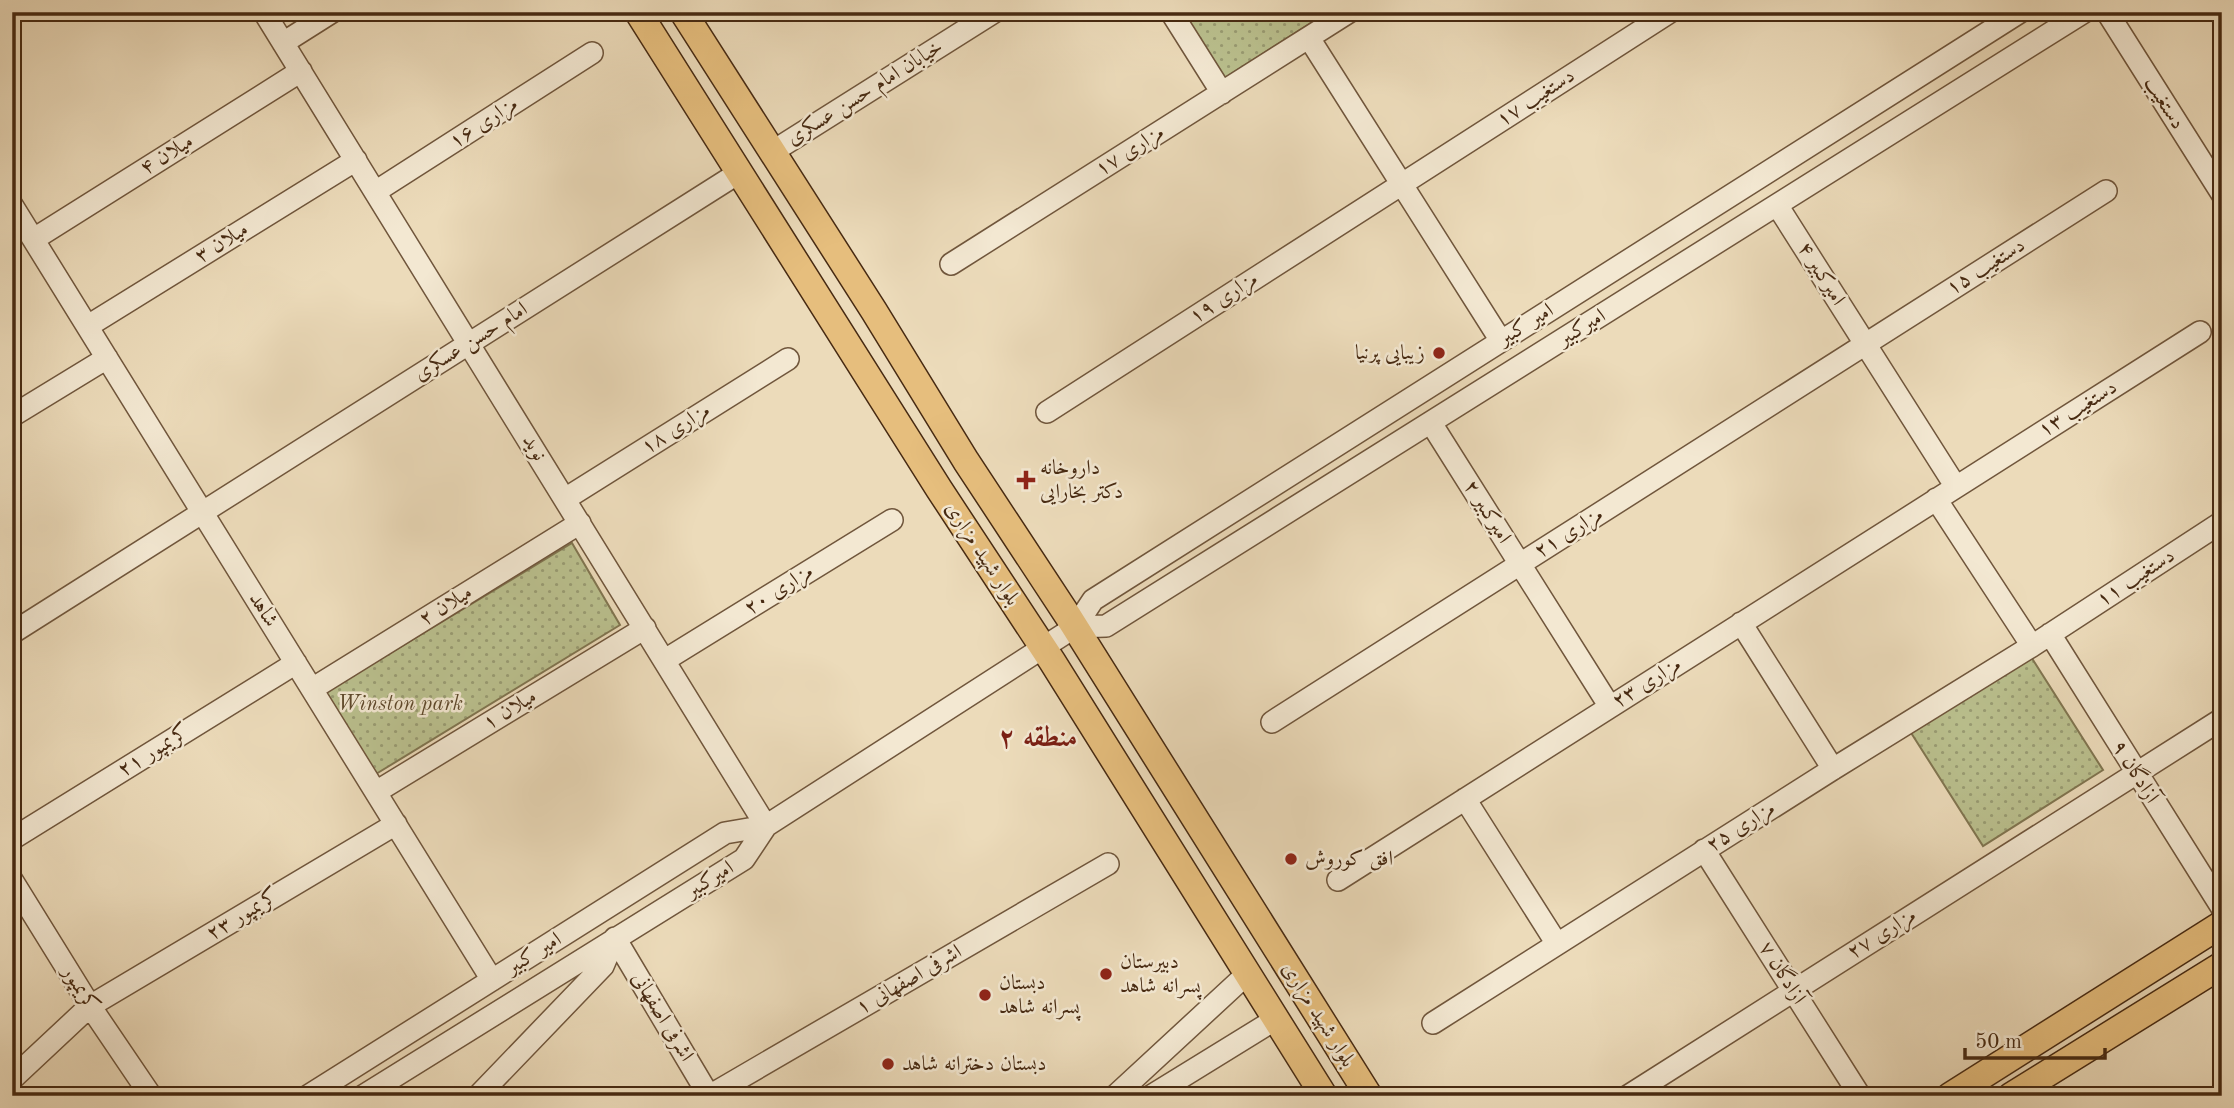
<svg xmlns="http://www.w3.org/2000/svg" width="2234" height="1108" font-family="'Old Standard TT',Amiri,serif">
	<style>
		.grass { fill: url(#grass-dots); stroke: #807550; stroke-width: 2 }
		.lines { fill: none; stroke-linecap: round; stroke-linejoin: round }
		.minor-casing { stroke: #70563c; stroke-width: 24 }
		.major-casing { stroke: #472a12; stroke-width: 29 }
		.minor { stroke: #f3e8d2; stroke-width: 21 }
		.major { stroke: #e6be7d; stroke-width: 26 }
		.poi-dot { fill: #8f2418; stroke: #f3e8d2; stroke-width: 2.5 }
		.labels { text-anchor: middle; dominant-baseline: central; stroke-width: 5; stroke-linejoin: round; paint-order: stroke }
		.street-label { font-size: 21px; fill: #472a12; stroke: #f3e8d2 }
		.poi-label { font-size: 21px; fill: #472a12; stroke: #f3e8d2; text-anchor: start }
		.park-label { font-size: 21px; font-style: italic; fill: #5e482b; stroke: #f3e8d2 }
		.district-label { font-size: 28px; font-weight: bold; fill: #7a1f14; stroke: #f3e8d2 }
	</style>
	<defs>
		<pattern id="grass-dots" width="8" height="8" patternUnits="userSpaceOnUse" patternTransform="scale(1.75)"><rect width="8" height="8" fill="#bac08e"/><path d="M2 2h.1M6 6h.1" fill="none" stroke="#999c73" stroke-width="1.8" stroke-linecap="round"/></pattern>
	</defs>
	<rect width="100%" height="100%" fill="#ecdbba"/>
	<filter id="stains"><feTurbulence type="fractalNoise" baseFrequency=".00286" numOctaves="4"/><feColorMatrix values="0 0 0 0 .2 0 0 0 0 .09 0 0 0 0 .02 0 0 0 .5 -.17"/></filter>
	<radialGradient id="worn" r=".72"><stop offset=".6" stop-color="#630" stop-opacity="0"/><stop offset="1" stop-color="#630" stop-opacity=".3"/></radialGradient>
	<!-- grass -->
	<path class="grass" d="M1181 12H1328L1223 79Z
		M572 543 620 625 376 774 326 692Z
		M2028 652 2103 770 1983 846 1908 728Z"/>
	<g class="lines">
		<defs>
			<path id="minor" d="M264 12 766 826
				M1171 12 1222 93
				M2107 12 2222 194
				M1309 38 1501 341
				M283 43 332 12
				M772 152 994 12
				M375 192 592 53
				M12 205 492 980
				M1777 205 1956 487
				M34 239 301 71
				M951 264 1349 12
				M88 326 356 160
				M1047 412 1670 12
				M12 416 107 358
				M1431 423 1610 707
				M565 499 788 359
				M1936 499 2032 646
				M1741 623 1833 769
				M1075 627 1106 626 2084 12
				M12 633 740 172
				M2050 634 2222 908
				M665 660 892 520
				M312 689 580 523
				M1272 722 2106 191
				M376 792 645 628
				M1465 799 1557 944
				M12 839 296 663
				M1704 850 1860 1096
				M12 880 90 1006 151 1096
				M1338 880 2200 332
				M615 938 709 1096 1108 864
				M1433 1023 1833 769 2032 646 2222 522
				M12 1079 90 1006 396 824
				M308 1096 725 833 766 826
				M363 1096 744 859 766 826 1075 627 1093 600 2020 12
				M478 1096 603 966 615 938
				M1115 1096 1247 974
				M1151 1096 1276 1019
				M1628 1096 2222 719"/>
			<path id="major" d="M638 12 939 489 1052 661 1324 1096
				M683 12 874 311 966 461 1068 616 1369 1096
				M1950 1096 2222 924
				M2011 1096 2222 965"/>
		</defs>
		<!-- minor casing -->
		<use href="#minor" class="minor-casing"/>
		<!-- major casing -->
		<use href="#major" class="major-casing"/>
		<!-- minor -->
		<use href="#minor" class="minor"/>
		<!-- major -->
		<use href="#major" class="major"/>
	</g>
	<!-- markers -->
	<g class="poi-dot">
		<circle cx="1439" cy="353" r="7"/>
		<path d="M1022.5 469.5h7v7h7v7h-7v7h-7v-7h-7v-7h7z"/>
		<circle cx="1291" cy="859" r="7"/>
		<circle cx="1106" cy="974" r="7"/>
		<circle cx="985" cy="995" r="7"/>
		<circle cx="888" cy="1064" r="7"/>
	</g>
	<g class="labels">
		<!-- street labels -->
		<g class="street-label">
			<text transform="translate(865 93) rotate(-32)">خیابان امام حسن عسکری</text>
			<text transform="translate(1536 98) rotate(-33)">دستغیب ۱۷</text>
			<text transform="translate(2164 103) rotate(58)">دستغیب</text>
			<text transform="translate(484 123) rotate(-33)">مزاری ۱۶</text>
			<text transform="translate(1130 151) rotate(-32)">مزاری ۱۷</text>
			<text transform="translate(167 155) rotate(-32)">میلان ۴</text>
			<text transform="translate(222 243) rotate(-32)">میلان ۳</text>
			<text transform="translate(1986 267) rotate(-32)">دستغیب ۱۵</text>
			<text transform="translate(1821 274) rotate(58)">امیرکبیر ۴</text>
			<text transform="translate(1224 298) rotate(-33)">مزاری ۱۹</text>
			<text transform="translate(1526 325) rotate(-32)">امیر کبیر</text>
			<text transform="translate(1582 328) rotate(-32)">امیرکبیر</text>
			<text transform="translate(471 342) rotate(-32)">امام حسن عسکری</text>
			<text transform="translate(2078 409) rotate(-32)">دستغیب ۱۳</text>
			<text transform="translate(676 429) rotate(-32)">مزاری ۱۸</text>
			<text transform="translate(534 448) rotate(58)">نوید</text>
			<text transform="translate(1487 512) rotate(58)">امیرکبیر ۲</text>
			<text transform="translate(1569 533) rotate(-32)">مزاری ۲۱</text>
			<text transform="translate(982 554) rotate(57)">بلوار شهید مزاری</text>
			<text transform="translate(2136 578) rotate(-33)">دستغیب ۱۱</text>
			<text transform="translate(779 590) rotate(-32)">مزاری ۲۰</text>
			<text transform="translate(446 606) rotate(-32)">میلان ۲</text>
			<text transform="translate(263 610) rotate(58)">شاهد</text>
			<text transform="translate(1647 683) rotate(-32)">مزاری ۲۳</text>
			<text transform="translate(510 710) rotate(-31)">میلان ۱</text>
			<text transform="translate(154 751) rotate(-32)">کریمپور ۲۱</text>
			<text transform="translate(2135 772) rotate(58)">آزادگان ۹</text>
			<text transform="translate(1741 827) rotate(-32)">مزاری ۲۵</text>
			<text transform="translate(710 880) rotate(-32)">امیرکبیر</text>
			<text transform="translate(243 915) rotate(-31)">کریمپور ۲۳</text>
			<text transform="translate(1882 934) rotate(-32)">مزاری ۲۷</text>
			<text transform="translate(534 954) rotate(-32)">امیر کبیر</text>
			<text transform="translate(1782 973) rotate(58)">آزادگان ۷</text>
			<text transform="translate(909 980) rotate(-30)">اشرفی اصفهانی ۱</text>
			<text transform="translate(80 989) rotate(58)">کریمپور</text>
			<text transform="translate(1318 1015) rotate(58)">بلوار شهید مزاری</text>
			<text transform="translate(662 1017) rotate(59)">اشرفی اصفهانی</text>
		</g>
		<!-- poi labels -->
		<g class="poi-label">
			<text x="1425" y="353" text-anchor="end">زیبایی پرنیا</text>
			<text x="1040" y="468">داروخانه<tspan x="1040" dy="24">دکتر بخارایی</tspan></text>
			<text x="1305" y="859">افق کوروش</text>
			<text x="1120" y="962">دبیرستان<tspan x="1120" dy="24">پسرانه شاهد</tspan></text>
			<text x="999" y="983">دبستان<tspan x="999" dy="24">پسرانه شاهد</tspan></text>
			<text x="902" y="1064">دبستان دخترانه شاهد</text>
		</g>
		<!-- park labels -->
		<g class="park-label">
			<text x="400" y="704">Winston park</text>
		</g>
		<!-- district labels -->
		<g class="district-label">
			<text x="1038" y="739">منطقه ۲</text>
		</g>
	</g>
	<!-- margin -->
	<rect width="2234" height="1108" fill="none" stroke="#ecdbba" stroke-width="42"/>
	<rect x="14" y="14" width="2206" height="1080" fill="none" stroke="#472a12" stroke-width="3.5"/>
	<rect x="21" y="21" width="2192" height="1066" fill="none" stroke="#472a12" stroke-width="2"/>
	<!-- scale -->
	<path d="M1965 1048v10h140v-10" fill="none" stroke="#472a12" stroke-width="3.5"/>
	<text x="1975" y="1048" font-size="21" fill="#472a12" stroke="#f3e8d2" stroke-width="5" paint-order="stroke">50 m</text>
	<rect width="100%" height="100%" filter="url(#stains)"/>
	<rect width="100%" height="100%" fill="url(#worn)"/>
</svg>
